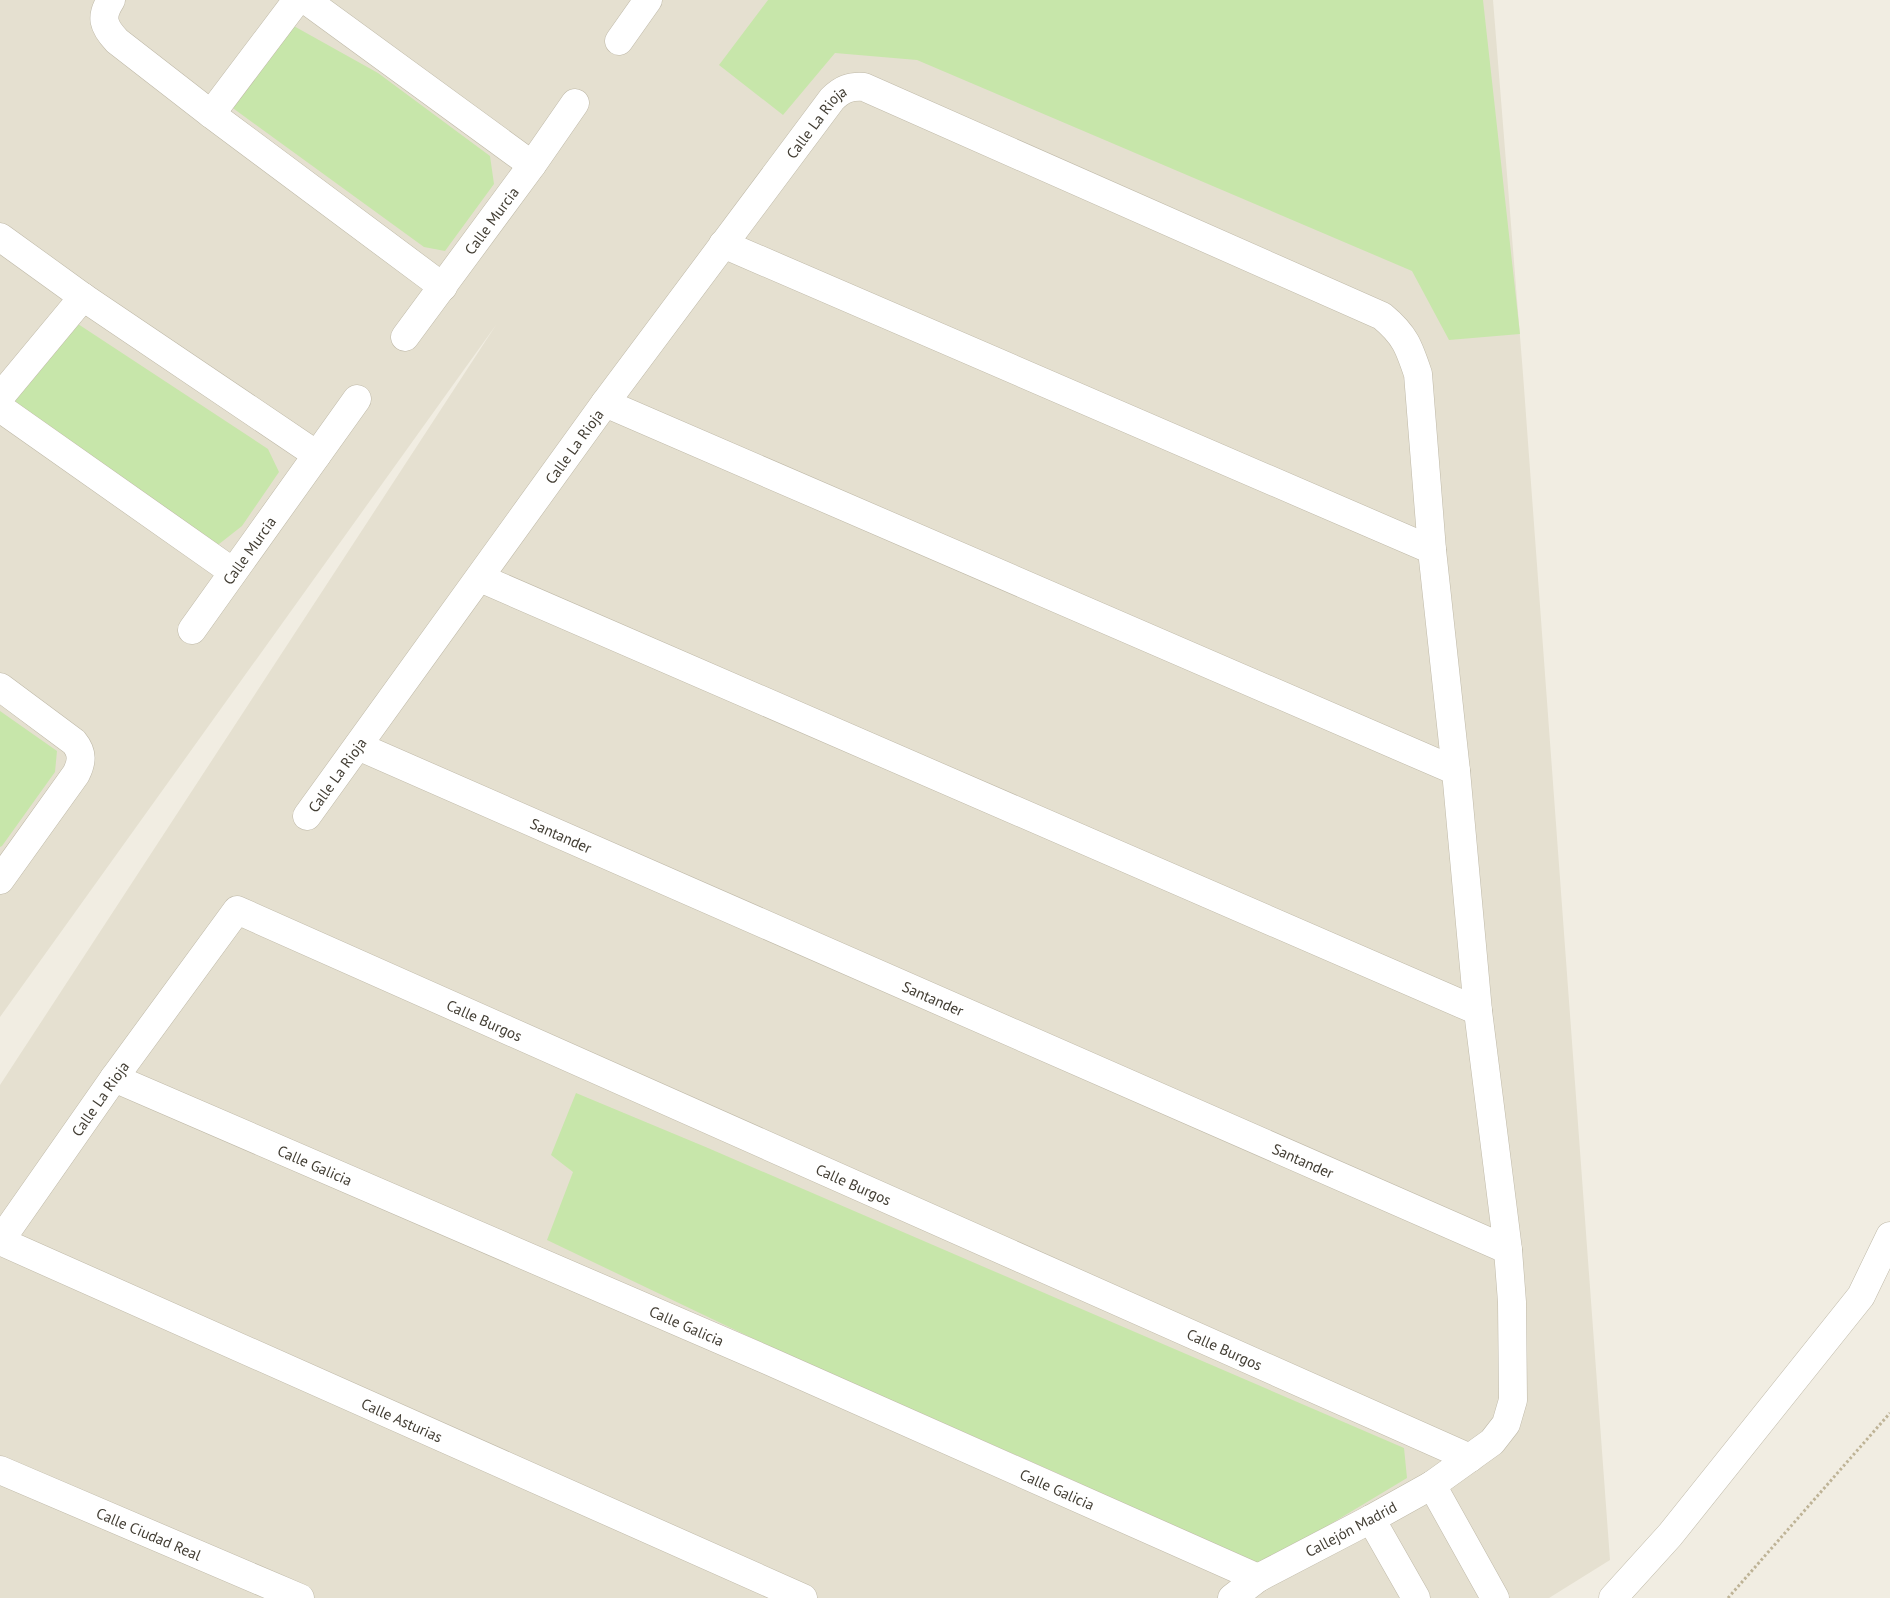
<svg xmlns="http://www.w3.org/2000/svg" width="1890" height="1598" font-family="'PT Sans',sans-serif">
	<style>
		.residential { fill: #e5e0d0 }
		.green { fill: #c7e6aa }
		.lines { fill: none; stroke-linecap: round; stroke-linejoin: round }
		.minor-casing { stroke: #bfb9a8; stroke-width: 29 }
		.path { stroke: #beb396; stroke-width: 3; stroke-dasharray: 2.5 2.5; stroke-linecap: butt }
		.minor { stroke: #fff; stroke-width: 28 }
		.labels { text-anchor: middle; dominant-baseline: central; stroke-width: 5; stroke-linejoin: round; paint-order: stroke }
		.street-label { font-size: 15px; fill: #423d33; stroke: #fff }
	</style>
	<rect width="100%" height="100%" fill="#f1ede2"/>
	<!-- residential -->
	<path class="residential" d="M0 0H1493L1523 374 1610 1560 1549 1598H0V1085L496 325 0 1017Z"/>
	<!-- green -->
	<path class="green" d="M768 0H1483L1520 334 1449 340 1412 271 917 60 835 53 783 115 719 65Z
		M292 25 378 73 490 156 494 184 445 251 424 247 230 106Z
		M78 324 268 449 279 472 242 526 214 548 13 401Z
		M0 711 57 751 55 772 2 846 0 847Z
		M576 1093 708 1148 1404 1448 1407 1478 1259 1567 1066 1477 777 1350 547 1240 573 1172 551 1155Z"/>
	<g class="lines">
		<defs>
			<g id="minor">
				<path d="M111 0C100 17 103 26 117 41L211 114 443 287"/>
				<path d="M306 0 532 165"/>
				<path d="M619 41 648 0"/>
				<path d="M211 114 297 0"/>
				<path d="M0 237 83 297 317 455"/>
				<path d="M723 244 1432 550"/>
				<path id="s1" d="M405 337 532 165 575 103"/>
				<path d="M0 397 83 297"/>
				<path d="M605 403 1456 771"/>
				<path d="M0 408 233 572"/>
				<path d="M480 578 1478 1011"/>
				<path id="s2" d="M192 630 357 399"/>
				<path d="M0 687 74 742C83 753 82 762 76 774L0 880"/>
				<path id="s3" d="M358 746 1508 1250"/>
				<path id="s4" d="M307 816 605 403 832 99C842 89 850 86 864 87L1382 316C1405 335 1409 347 1418 374L1432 550 1456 771 1478 1011 1508 1250 1512 1302 1513 1400 1506 1424 1492 1442 1432 1485 1371 1519 1258 1578 1232 1598"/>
				<path id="s5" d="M114 1078 769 1361 1258 1578"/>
				<path id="s6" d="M0 1241 114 1078 237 910 1470 1458"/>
				<path id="s7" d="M0 1241 803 1598"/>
				<path id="s8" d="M0 1470 300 1598"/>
				<path d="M1432 1485 1495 1598"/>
				<path d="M1371 1519 1416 1598"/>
				<path d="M1613 1598 1670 1535 1861 1296 1890 1236"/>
			</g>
		</defs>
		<!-- minor casing -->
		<use href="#minor" class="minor-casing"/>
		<!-- path -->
		<path class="path" d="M1728 1598 1890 1413"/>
		<!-- minor -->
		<use href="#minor" class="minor"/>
	</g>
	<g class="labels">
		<!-- street labels -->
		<g class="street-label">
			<text stroke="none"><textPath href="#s4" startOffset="861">Calle La Rioja</textPath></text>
			<text stroke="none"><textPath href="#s1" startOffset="145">Calle Murcia</textPath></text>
			<text stroke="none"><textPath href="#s4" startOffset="456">Calle La Rioja</textPath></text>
			<text stroke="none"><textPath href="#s2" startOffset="98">Calle Murcia</textPath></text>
			<text stroke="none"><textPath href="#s4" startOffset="51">Calle La Rioja</textPath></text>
			<text stroke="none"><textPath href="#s3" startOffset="222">Santander</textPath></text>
			<text stroke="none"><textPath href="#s3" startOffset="628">Santander</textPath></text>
			<text stroke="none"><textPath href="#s6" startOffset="678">Calle Burgos</textPath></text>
			<text stroke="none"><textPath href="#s6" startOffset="174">Calle La Rioja</textPath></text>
			<text stroke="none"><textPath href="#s3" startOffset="1032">Santander</textPath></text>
			<text stroke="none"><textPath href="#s5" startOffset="219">Calle Galicia</textPath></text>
			<text stroke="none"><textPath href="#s6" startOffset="1082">Calle Burgos</textPath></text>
			<text stroke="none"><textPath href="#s5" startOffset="624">Calle Galicia</textPath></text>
			<text stroke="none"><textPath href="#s6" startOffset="1488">Calle Burgos</textPath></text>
			<text stroke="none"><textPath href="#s7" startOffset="440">Calle Asturias</textPath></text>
			<text stroke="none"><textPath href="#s5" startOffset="1029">Calle Galicia</textPath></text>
			<text transform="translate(1351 1529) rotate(-28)">Callejón Madrid</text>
			<text stroke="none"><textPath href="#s8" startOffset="162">Calle Ciudad Real</textPath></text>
		</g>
	</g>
</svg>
